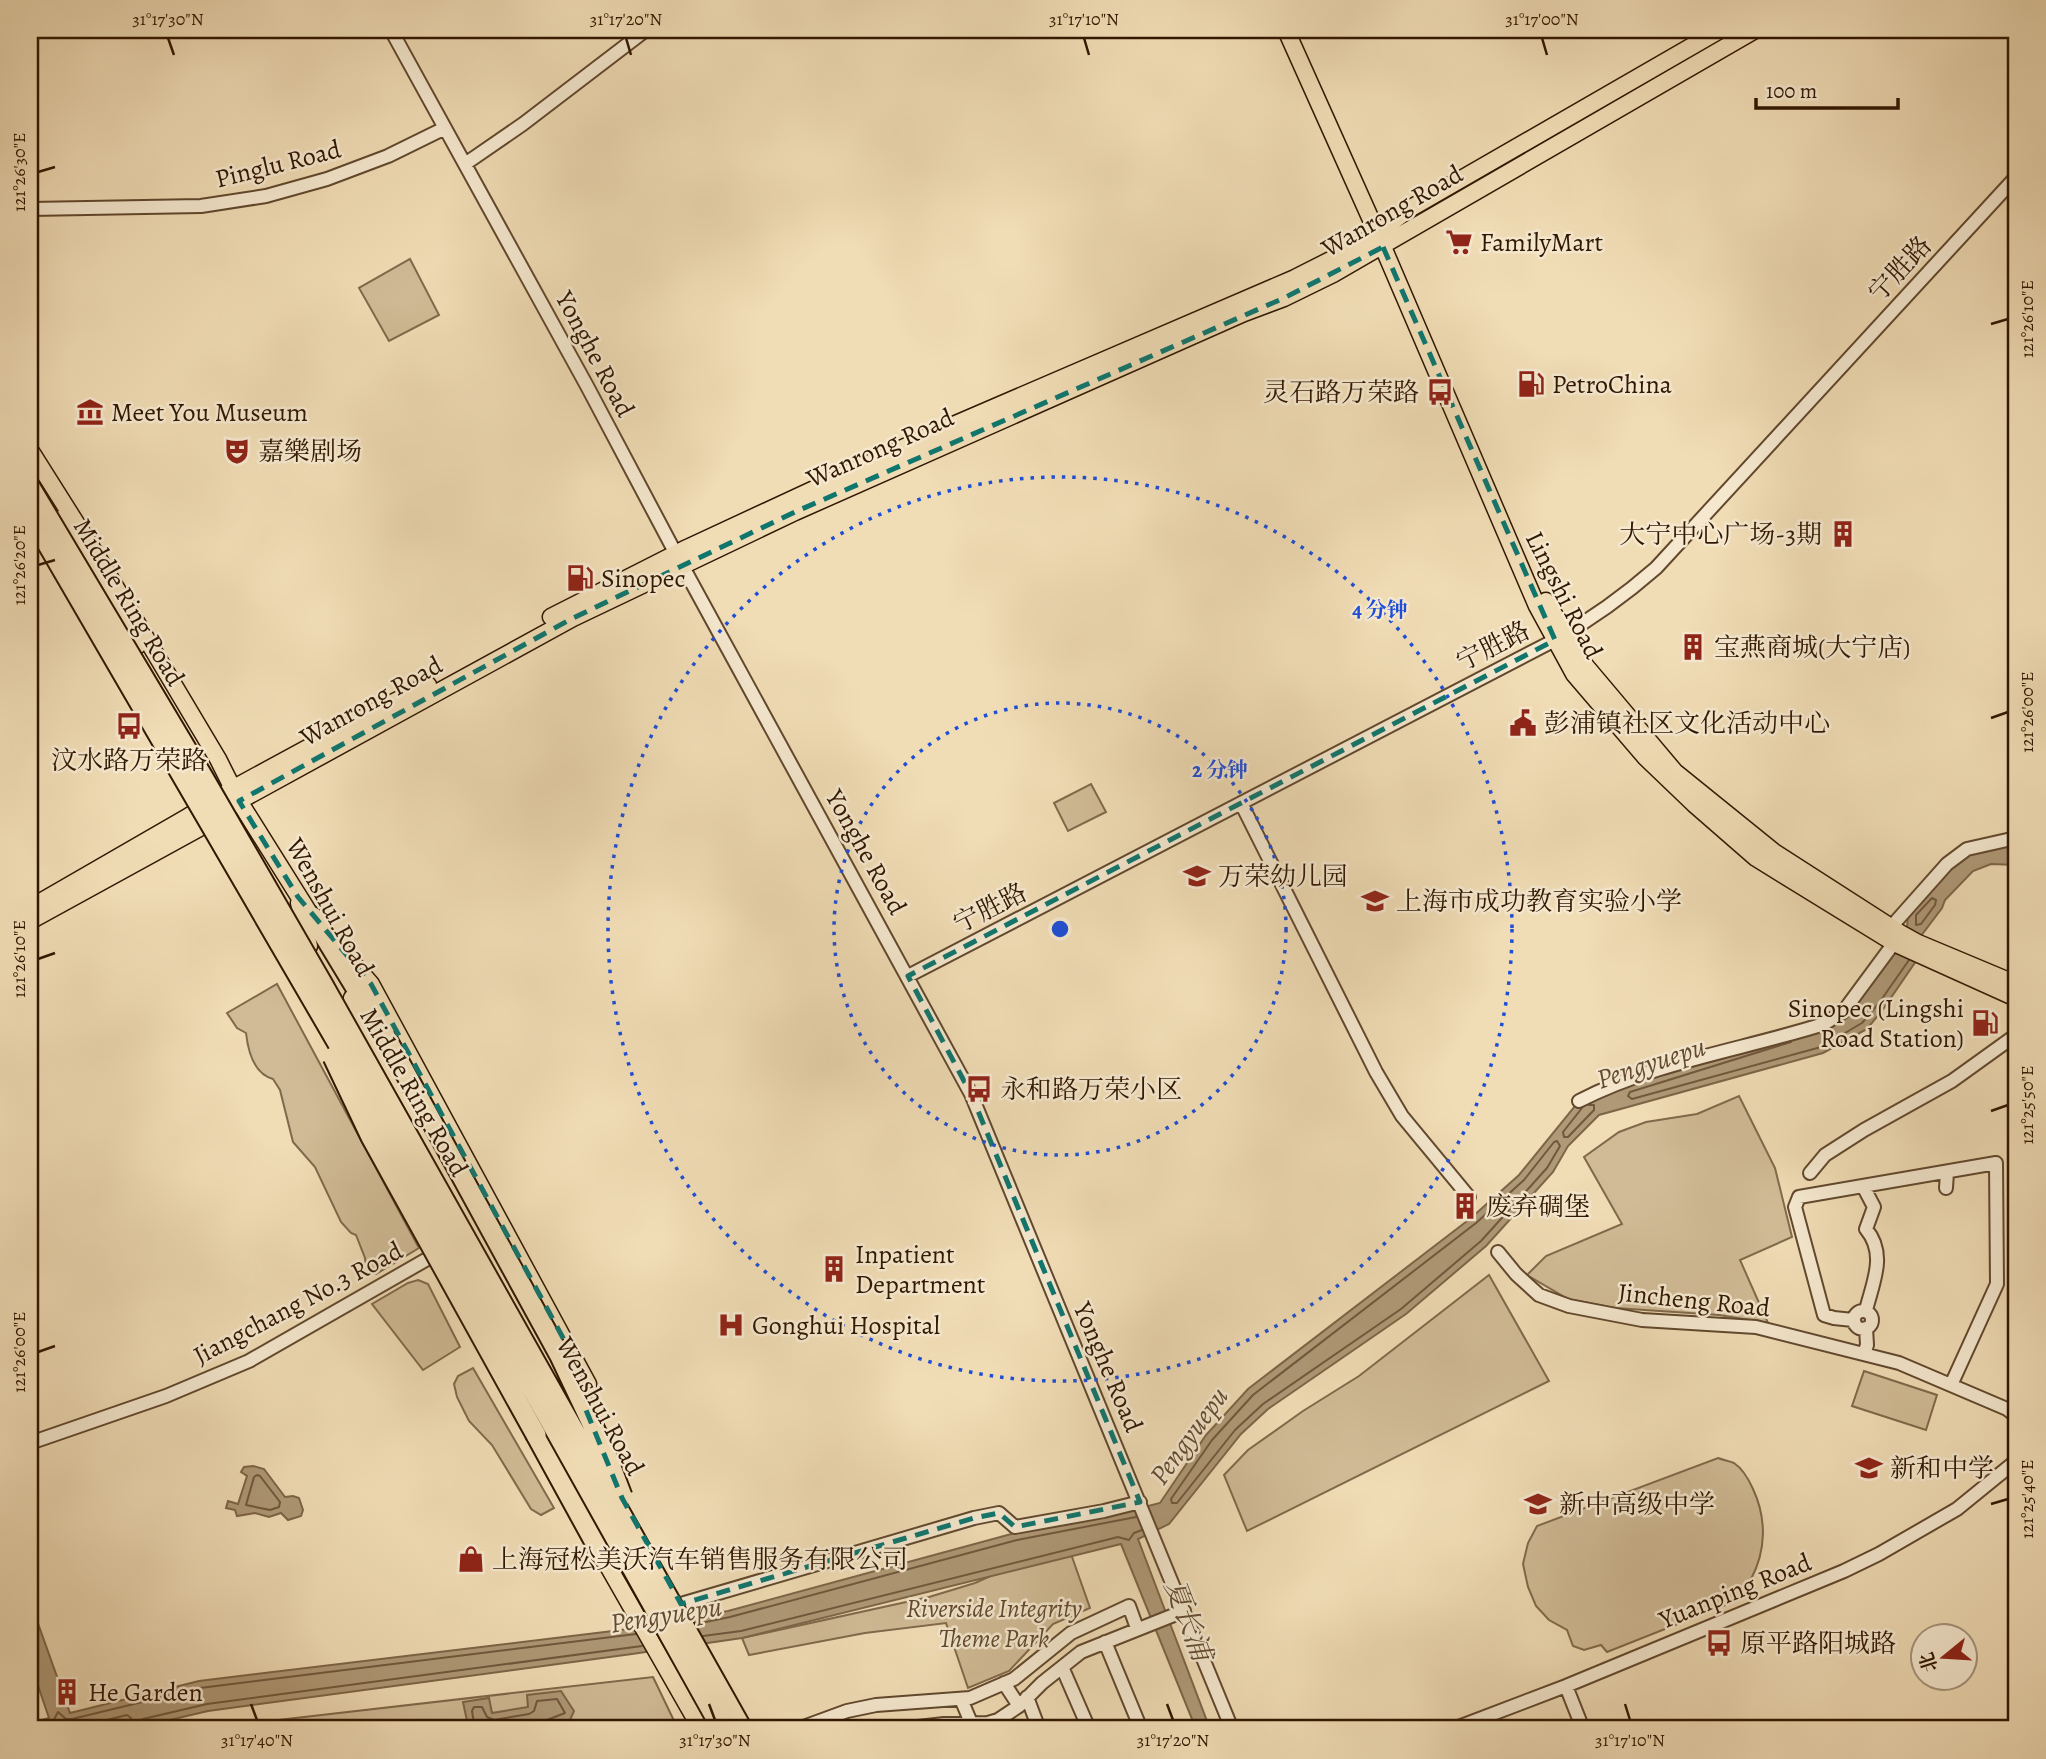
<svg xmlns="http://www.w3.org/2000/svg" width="2046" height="1759" font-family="Alegreya,'Noto Serif SC',serif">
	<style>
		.green { fill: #d0bb96; stroke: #80694b; stroke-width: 2 }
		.water { fill: #af9977; stroke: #7d6547; stroke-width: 2 }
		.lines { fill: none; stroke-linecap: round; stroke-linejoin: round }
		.shore { stroke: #70583c; stroke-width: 2 }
		.minor-casing { stroke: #61482d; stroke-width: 16 }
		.major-casing { stroke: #311700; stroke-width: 19 }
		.highway-casing { stroke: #311700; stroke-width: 23 }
		.minor { stroke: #f5e8cf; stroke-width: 12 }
		.major { stroke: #f0dcb5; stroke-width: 16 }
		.highway { stroke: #f0dcb5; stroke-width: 19 }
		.highway-bridge-casing { stroke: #311700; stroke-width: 23; stroke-linecap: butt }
		.highway-bridge { stroke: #f0dcb5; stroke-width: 19 }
		.marked { fill: none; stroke: #0f766e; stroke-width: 5; stroke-dasharray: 14 9; stroke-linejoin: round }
		.ticks { fill: none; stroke: #311700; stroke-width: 2.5 }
		.ring { fill: none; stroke: #1d4ed8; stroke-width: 3.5; stroke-dasharray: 3.5 7 }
		.labels { text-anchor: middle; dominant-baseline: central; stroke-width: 5; stroke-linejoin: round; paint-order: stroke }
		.street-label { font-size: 26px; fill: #311700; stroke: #f5e8cf }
		.poi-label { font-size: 26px; fill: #311700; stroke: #f5e8cf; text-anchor: start }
		.park-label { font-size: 26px; font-style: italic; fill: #61482d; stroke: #f5e8cf }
		.water-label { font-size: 28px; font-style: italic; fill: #634b30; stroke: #f5e8cf }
		.centre { fill: #1d4ed8; stroke: #f5e8cf; stroke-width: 3.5 }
		.ring-label { font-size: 21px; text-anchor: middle; font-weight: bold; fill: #1d4ed8; stroke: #f5e8cf; stroke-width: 5; stroke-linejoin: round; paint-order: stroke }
		.neatline { fill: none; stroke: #311700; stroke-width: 2.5 }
		.ticks-label { font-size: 18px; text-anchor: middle; fill: #311700 }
	</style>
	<rect width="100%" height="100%" fill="#f0dcb5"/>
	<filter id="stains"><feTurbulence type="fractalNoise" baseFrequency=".00286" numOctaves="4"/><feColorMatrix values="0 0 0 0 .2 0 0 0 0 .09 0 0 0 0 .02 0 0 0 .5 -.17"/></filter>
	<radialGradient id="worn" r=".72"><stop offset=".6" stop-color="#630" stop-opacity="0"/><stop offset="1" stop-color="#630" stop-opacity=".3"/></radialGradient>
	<!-- green -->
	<path class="green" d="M410 259 439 315 389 341 359 288Z
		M1091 784 1106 812 1068 831 1054 803Z
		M277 984 419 1248 376 1274 366 1268 365 1258 356 1235 351 1233 341 1222 315 1167 293 1142 280 1090 273 1079C254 1074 248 1051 246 1033L237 1028 227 1013Z
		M1739 1096 1775 1168 1792 1237 1740 1260 1768 1323 1719 1315 1615 1308 1568 1299 1527 1275 1546 1256 1622 1224 1584 1157 1619 1132 1646 1122 1697 1114Z
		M2016 1170V1281L2010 1271Z
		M1489 1275 1549 1381 1247 1531 1224 1475 1248 1450 1303 1411 1359 1376Z
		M418 1280 428 1284 460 1347 423 1370 372 1304 408 1283Z
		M473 1368 554 1508 541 1515 531 1509 492 1445 469 1421 457 1397 454 1384 458 1376Z
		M1864 1371 1937 1395 1926 1430 1852 1406Z
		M1718 1458C1723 1460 1729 1461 1734 1463 1743 1469 1749 1480 1753 1489 1767 1519 1766 1551 1751 1579L1756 1593 1607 1652 1601 1645 1584 1650 1573 1646 1567 1630 1549 1620 1536 1606 1528 1587 1523 1564 1528 1543 1537 1526Z
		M1071 1554 1090 1608 1053 1624 1009 1671 968 1688 946 1623 865 1633 749 1655 742 1638 929 1597 975 1583 1015 1565Z
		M653 1677 678 1729H199Z"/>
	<!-- water -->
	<path class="water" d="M2016 842V865L1991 864 1973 871 1945 900 1942 908 1921 936 1916 961 1884 1008 1867 1029 1823 1053 1599 1115 1568 1146 1553 1172 1486 1246 1406 1314 1268 1409 1241 1434 1169 1524 1138 1539 1210 1729H1196L1121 1544 742 1638 632 1654 208 1711 131 1729H30V1723L49 1718 30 1662V1601L70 1713 199 1681 621 1630 728 1611 1015 1533 1129 1511 1160 1503 1206 1435 1248 1389 1471 1218 1519 1175 1579 1101 1824 1024 1843 1012 1907 928 1908 913 1960 857Z
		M253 1466 264 1469 285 1497 293 1496 299 1498 303 1510 301 1516 288 1520 281 1513 269 1517 255 1513 237 1516 235 1510 226 1508 228 1501 238 1504 247 1476 241 1472 244 1467Z
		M561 1691 574 1711 570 1720 551 1726 549 1729H460L467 1721 463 1702 489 1698 492 1713 528 1707 527 1695Z"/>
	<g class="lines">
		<!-- shore -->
		<path class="shore" d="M1932 898 1936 900 1935 905 1921 924 1916 925V915Z
			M1791 1042 1630 1092 1628 1096 1632 1099 1821 1047 1862 1023 1879 1003 1909 960
			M1582 1108 1563 1132 1564 1137H1568L1594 1110V1105H1589
			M1557 1141 1560 1146 1547 1168 1481 1241 1401 1309 1263 1404 1235 1430 1177 1503H1172L1171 1499 1212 1440 1253 1395 1476 1223 1524 1180 1554 1142Z
			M257 1475 260 1476 280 1502 279 1507 270 1510 246 1505 254 1477Z
			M696 1624 730 1617 1017 1540 1136 1517
			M703 1636 741 1631 1118 1537 1129 1540 1134 1533 1142 1530
			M40 1727 52 1723 58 1712 66 1719H72L200 1688 636 1634
			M59 1729 63 1727 74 1728 127 1715 131 1718 129 1729
			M138 1729 139 1723 143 1719 207 1704 642 1646
			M470 1729 474 1723 472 1711 474 1707H482L487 1717 494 1720 529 1714 534 1711 537 1701 557 1699 565 1713 547 1720 543 1729"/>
		<defs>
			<path id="minor" d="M391 30 587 386 676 554 971 1094 1232 1729
				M465 164 523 124 646 30
				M30 209 201 206 266 196 327 179 388 156 445 128
				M1241 803 1376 1072 1402 1116 1469 1197
				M1890 933 1891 927 1947 864 1967 849 2016 838
				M908 976 1555 640C1592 619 1624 596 1656 568L2016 177
				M1579 1101C1652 1063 1745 1049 1824 1024L1843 1012 1894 943
				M1810 1173 1825 1155 1864 1130 1952 1081 2016 1035
				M1863 1186 1874 1207 1866 1229C1887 1254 1873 1282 1866 1310
				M1946 1188 1947 1172
				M1498 1252 1516 1274 1539 1295 1569 1306 1642 1320 1756 1327 1899 1363 2007 1409 2016 1416
				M1854 1320a9 9 0 1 1 18 0a9 9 0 1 1-18 0Z
				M1853 1320 1834 1318 1824 1315 1795 1207 1799 1197 1996 1163 1997 1284 1951 1385
				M1864 1354 1867 1345 1866 1328
				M30 1443 166 1396 249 1361 429 1258
				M681 1604 974 1518 999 1513 1015 1527 1104 1511 1140 1502
				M1105 1642 1141 1729
				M1062 1667 1089 1729
				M1004 1683 1019 1706
				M1566 1686 1583 1729
				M1027 1697 1039 1729
				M961 1699 972 1725
				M30 1722 32 1729
				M798 1729 847 1711 876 1705 970 1698 1014 1679 1071 1633 1129 1606 1137 1628
				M900 1729 944 1724 988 1723 998 1720 1019 1706 1042 1683 1081 1652 1184 1611
				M1453 1729 1566 1686 1844 1571 1879 1554 1957 1509 2016 1461"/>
			<path id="major" d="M1286 30 1377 233 1537 606 1574 674 1646 758 1694 804 1756 858 1894 943 2016 998
				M30 450 100 561 218 759 239 801 318 927
				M60 519 137 646
				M1546 601 1584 664 1675 772 1774 852 1900 933 1918 943 2016 984
				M551 617 687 548 937 432 1295 278 1360 245 1411 208 1720 30
				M299 903 309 946
				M30 908 186 818 232 789 372 713 428 685
				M30 921 205 825 216 816 239 801 573 618 795 512 1244 313 1284 298 1333 274 1755 30
				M337 945 371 984 588 1384 586 1411
				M352 998 387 1069 588 1434
				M570 1478 594 1520 599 1540
				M597 1549 604 1559 701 1729"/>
			<path id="highway" d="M313 917 385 1036
				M536 1435 604 1559"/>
		</defs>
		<!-- minor casing -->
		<use href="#minor" class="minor-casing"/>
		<!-- major casing -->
		<use href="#major" class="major-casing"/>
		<!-- highway casing -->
		<use href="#highway" class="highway-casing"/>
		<!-- minor -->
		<use href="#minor" class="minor"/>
		<!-- major -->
		<use href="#major" class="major"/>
		<!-- highway -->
		<use href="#highway" class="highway"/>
		<defs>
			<path id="highway-bridge" d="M30 487 203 777 322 983 742 1729
				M30 514 380 1116 722 1729
				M385 1036 560 1356 604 1449 622 1496
				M333 1057 371 1137 536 1435"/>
		</defs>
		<!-- highway-bridge casing -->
		<use href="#highway-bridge" class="highway-bridge-casing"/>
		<!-- highway-bridge -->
		<use href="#highway-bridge" class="highway-bridge"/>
	</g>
	<!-- marked area -->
	<path class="marked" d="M1383 247 1555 640 908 976 971 1094 1140 1502 1015 1527 999 1513 974 1518 681 1604 622 1498 586 1410 588 1384 371 984 298 897 239 801 573 618 795 512 1284 298Z"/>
	<!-- ticks -->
	<path class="ticks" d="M168 38 174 55M626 38 631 55M1084 38 1089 55M1542 38 1547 55M38 172 55 167M1991 324 2008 319M38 565 55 560M1991 718 2008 712M38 959 55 953M1991 1111 2008 1105M38 1352 55 1346M1991 1504 2008 1499M251 1704 257 1720M709 1704 715 1720M1167 1704 1173 1720M1625 1704 1630 1720"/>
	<!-- distance rings -->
	<g class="ring">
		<circle cx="1060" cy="929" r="226"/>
		<circle cx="1060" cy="929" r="452"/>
	</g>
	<!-- icons -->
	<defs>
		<symbol id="supermarket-bare" viewBox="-9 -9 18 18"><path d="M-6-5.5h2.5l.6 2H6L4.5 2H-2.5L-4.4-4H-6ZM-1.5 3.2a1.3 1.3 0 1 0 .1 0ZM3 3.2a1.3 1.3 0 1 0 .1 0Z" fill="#8f2418" stroke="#f5e8cf" stroke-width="2.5" paint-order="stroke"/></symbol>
		<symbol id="fuel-bare" viewBox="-9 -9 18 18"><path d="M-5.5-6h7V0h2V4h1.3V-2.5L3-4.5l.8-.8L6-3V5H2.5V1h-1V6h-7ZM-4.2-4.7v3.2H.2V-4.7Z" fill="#8f2418" stroke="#f5e8cf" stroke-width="2.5" paint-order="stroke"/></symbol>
		<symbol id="bus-bare" viewBox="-9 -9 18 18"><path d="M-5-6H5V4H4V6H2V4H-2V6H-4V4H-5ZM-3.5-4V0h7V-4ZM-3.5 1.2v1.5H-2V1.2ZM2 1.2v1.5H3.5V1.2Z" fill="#8f2418" stroke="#f5e8cf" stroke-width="2.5" paint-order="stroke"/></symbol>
		<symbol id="museum-bare" viewBox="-9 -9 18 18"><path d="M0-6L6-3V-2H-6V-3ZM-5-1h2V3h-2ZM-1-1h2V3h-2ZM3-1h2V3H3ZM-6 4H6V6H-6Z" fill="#8f2418" stroke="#f5e8cf" stroke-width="2.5" paint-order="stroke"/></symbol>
		<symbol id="theatre-bare" viewBox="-9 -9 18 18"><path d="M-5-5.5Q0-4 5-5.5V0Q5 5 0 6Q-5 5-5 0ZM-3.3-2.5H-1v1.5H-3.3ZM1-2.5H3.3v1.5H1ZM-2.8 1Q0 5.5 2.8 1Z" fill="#8f2418" stroke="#f5e8cf" stroke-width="2.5" paint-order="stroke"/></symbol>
		<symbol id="building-bare" viewBox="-9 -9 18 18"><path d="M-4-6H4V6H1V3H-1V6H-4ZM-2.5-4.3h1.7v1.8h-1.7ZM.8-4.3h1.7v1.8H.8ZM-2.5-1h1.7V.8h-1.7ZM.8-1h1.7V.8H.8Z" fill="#8f2418" stroke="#f5e8cf" stroke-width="2.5" paint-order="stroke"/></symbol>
		<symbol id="civic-bare" viewBox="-9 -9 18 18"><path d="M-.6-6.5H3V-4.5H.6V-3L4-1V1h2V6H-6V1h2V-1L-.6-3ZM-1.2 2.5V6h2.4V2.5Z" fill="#8f2418" stroke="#f5e8cf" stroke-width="2.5" paint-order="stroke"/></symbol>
		<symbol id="school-bare" viewBox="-9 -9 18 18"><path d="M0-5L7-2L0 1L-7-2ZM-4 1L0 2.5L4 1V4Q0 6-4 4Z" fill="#8f2418" stroke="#f5e8cf" stroke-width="2.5" paint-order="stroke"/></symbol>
		<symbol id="hospital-bare" viewBox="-9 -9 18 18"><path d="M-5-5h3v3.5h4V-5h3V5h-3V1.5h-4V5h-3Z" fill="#8f2418" stroke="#f5e8cf" stroke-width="2.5" paint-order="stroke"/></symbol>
		<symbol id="shop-bare" viewBox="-9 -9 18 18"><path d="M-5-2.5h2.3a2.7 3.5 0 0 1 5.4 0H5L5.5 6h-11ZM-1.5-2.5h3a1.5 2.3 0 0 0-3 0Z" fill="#8f2418" stroke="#f5e8cf" stroke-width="2.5" paint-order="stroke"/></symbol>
	</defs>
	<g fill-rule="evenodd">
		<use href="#supermarket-bare" x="1440" y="223" width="38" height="38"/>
		<use href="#fuel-bare" x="1512" y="365" width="38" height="38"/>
		<use href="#bus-bare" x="1421" y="373" width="38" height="38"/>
		<use href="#museum-bare" x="71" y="393" width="38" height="38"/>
		<use href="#theatre-bare" x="218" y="432" width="38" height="38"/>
		<use href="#building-bare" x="1824" y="515" width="38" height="38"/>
		<use href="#fuel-bare" x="561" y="559" width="38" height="38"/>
		<use href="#building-bare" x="1674" y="628" width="38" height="38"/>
		<use href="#civic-bare" x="1504" y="704" width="38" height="38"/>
		<use href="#bus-bare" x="110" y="707" width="38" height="38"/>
		<use href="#school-bare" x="1178" y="857" width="38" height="38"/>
		<use href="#school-bare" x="1356" y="882" width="38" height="38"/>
		<use href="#fuel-bare" x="1966" y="1004" width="38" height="38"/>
		<use href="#bus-bare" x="960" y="1070" width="38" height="38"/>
		<use href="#building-bare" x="1446" y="1187" width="38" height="38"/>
		<use href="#building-bare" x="815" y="1250" width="38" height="38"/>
		<use href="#hospital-bare" x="712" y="1306" width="38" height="38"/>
		<use href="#school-bare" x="1850" y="1449" width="38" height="38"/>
		<use href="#school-bare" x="1519" y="1485" width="38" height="38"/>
		<use href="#shop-bare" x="452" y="1540" width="38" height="38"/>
		<use href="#bus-bare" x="1700" y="1624" width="38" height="38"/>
		<use href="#building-bare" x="48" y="1673" width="38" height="38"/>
	</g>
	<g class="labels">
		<!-- street labels -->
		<g class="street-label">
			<text transform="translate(278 164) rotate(-14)">Pinglu Road</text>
			<text transform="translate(1392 211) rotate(-30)">Wanrong Road</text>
			<text transform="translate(1900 269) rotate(-47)">宁胜路</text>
			<text transform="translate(595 354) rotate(62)">Yonghe Road</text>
			<text transform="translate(880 448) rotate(-24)">Wanrong Road</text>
			<text transform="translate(1564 595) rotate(63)">Lingshi Road</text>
			<text transform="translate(129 602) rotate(59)">Middle Ring Road</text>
			<text transform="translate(1493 646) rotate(-27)">宁胜路</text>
			<text transform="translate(371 701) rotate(-29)">Wanrong Road</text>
			<text transform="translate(866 852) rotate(61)">Yonghe Road</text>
			<text transform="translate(330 907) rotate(61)">Wenshui Road</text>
			<text transform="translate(990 908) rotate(-27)">宁胜路</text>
			<text transform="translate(414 1092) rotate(60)">Middle Ring Road</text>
			<text transform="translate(1694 1300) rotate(6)">Jincheng Road</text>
			<text transform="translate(298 1303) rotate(-28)">Jiangchang No.3 Road</text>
			<text transform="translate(1108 1367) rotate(67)">Yonghe Road</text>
			<text transform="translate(600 1406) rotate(61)">Wenshui Road</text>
			<text transform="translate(1735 1591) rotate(-22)">Yuanping Road</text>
		</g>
		<!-- poi labels -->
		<g class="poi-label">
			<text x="1480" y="242">FamilyMart</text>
			<text x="1552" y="384">PetroChina</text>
			<text x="1419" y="392" text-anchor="end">灵石路万荣路</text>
			<text x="111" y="412">Meet You Museum</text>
			<text x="258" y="451">嘉樂剧场</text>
			<text x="1822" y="534" text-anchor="end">大宁中心广场-3期</text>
			<text x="601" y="578">Sinopec</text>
			<text x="1714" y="647">宝燕商城(大宁店)</text>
			<text x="1544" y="723">彭浦镇社区文化活动中心</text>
			<text x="129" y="760" text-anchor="middle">汶水路万荣路</text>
			<text x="1218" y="876">万荣幼儿园</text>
			<text x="1396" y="901">上海市成功教育实验小学</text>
			<text x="1964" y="1008" text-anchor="end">Sinopec (Lingshi<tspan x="1964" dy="30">Road Station)</tspan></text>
			<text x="1000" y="1089">永和路万荣小区</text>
			<text x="1486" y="1206">废弃碉堡</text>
			<text x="855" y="1254">Inpatient<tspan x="855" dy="30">Department</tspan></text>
			<text x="752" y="1325">Gonghui Hospital</text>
			<text x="1890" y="1468">新和中学</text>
			<text x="1559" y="1504">新中高级中学</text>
			<text x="492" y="1559">上海冠松美沃汽车销售服务有限公司</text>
			<text x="1740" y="1643">原平路阳城路</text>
			<text x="88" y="1692">He Garden</text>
		</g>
		<!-- park labels -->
		<g class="park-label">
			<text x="994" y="1608">Riverside Integrity<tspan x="994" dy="30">Theme Park</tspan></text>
		</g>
		<!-- water labels -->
		<g class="water-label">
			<text transform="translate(1651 1063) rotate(-18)">Pengyuepu</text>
			<text transform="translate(1189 1436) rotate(-54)">Pengyuepu</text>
			<text transform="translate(666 1615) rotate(-9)">Pengyuepu</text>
			<text transform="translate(1188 1620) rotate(69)">夏长浦</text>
		</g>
	</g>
	<circle cx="1060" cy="929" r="10" class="centre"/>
	<g class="ring-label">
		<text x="1380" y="617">4 分钟</text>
		<text x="1220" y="777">2 分钟</text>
	</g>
	<!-- margin -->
	<rect width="2046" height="1759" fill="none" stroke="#f0dcb5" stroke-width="77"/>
	<!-- north arrow -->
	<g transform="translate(1944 1657) rotate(252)"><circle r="33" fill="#f5e8cf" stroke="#a7947c" stroke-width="2"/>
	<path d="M0-5L12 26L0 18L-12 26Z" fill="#8f2418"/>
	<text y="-10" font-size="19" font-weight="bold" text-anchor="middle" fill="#311700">北</text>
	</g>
	<!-- scale -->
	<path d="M1756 98v10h142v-10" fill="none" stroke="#311700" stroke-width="3.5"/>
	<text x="1766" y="98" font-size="21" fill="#311700" stroke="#f5e8cf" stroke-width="5" paint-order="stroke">100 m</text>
	<rect x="38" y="38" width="1970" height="1682" class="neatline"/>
	<g class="ticks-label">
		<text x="168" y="25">31°17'30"N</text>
		<text x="626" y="25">31°17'20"N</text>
		<text x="1084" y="25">31°17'10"N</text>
		<text x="1542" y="25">31°17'00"N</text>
		<text transform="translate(19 172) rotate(-90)" y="6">121°26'30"E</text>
		<text transform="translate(2027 319) rotate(-90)" y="6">121°26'10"E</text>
		<text transform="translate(19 565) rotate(-90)" y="6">121°26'20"E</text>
		<text transform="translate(2027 712) rotate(-90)" y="6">121°26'00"E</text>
		<text transform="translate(19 959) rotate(-90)" y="6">121°26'10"E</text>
		<text transform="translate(2027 1105) rotate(-90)" y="6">121°25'50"E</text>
		<text transform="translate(19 1352) rotate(-90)" y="6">121°26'00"E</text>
		<text transform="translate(2027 1499) rotate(-90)" y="6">121°25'40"E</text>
		<text x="257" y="1746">31°17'40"N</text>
		<text x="715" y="1746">31°17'30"N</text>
		<text x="1173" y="1746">31°17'20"N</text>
		<text x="1630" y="1746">31°17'10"N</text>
	</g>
	<rect width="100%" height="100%" filter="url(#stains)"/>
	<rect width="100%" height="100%" fill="url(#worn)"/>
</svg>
